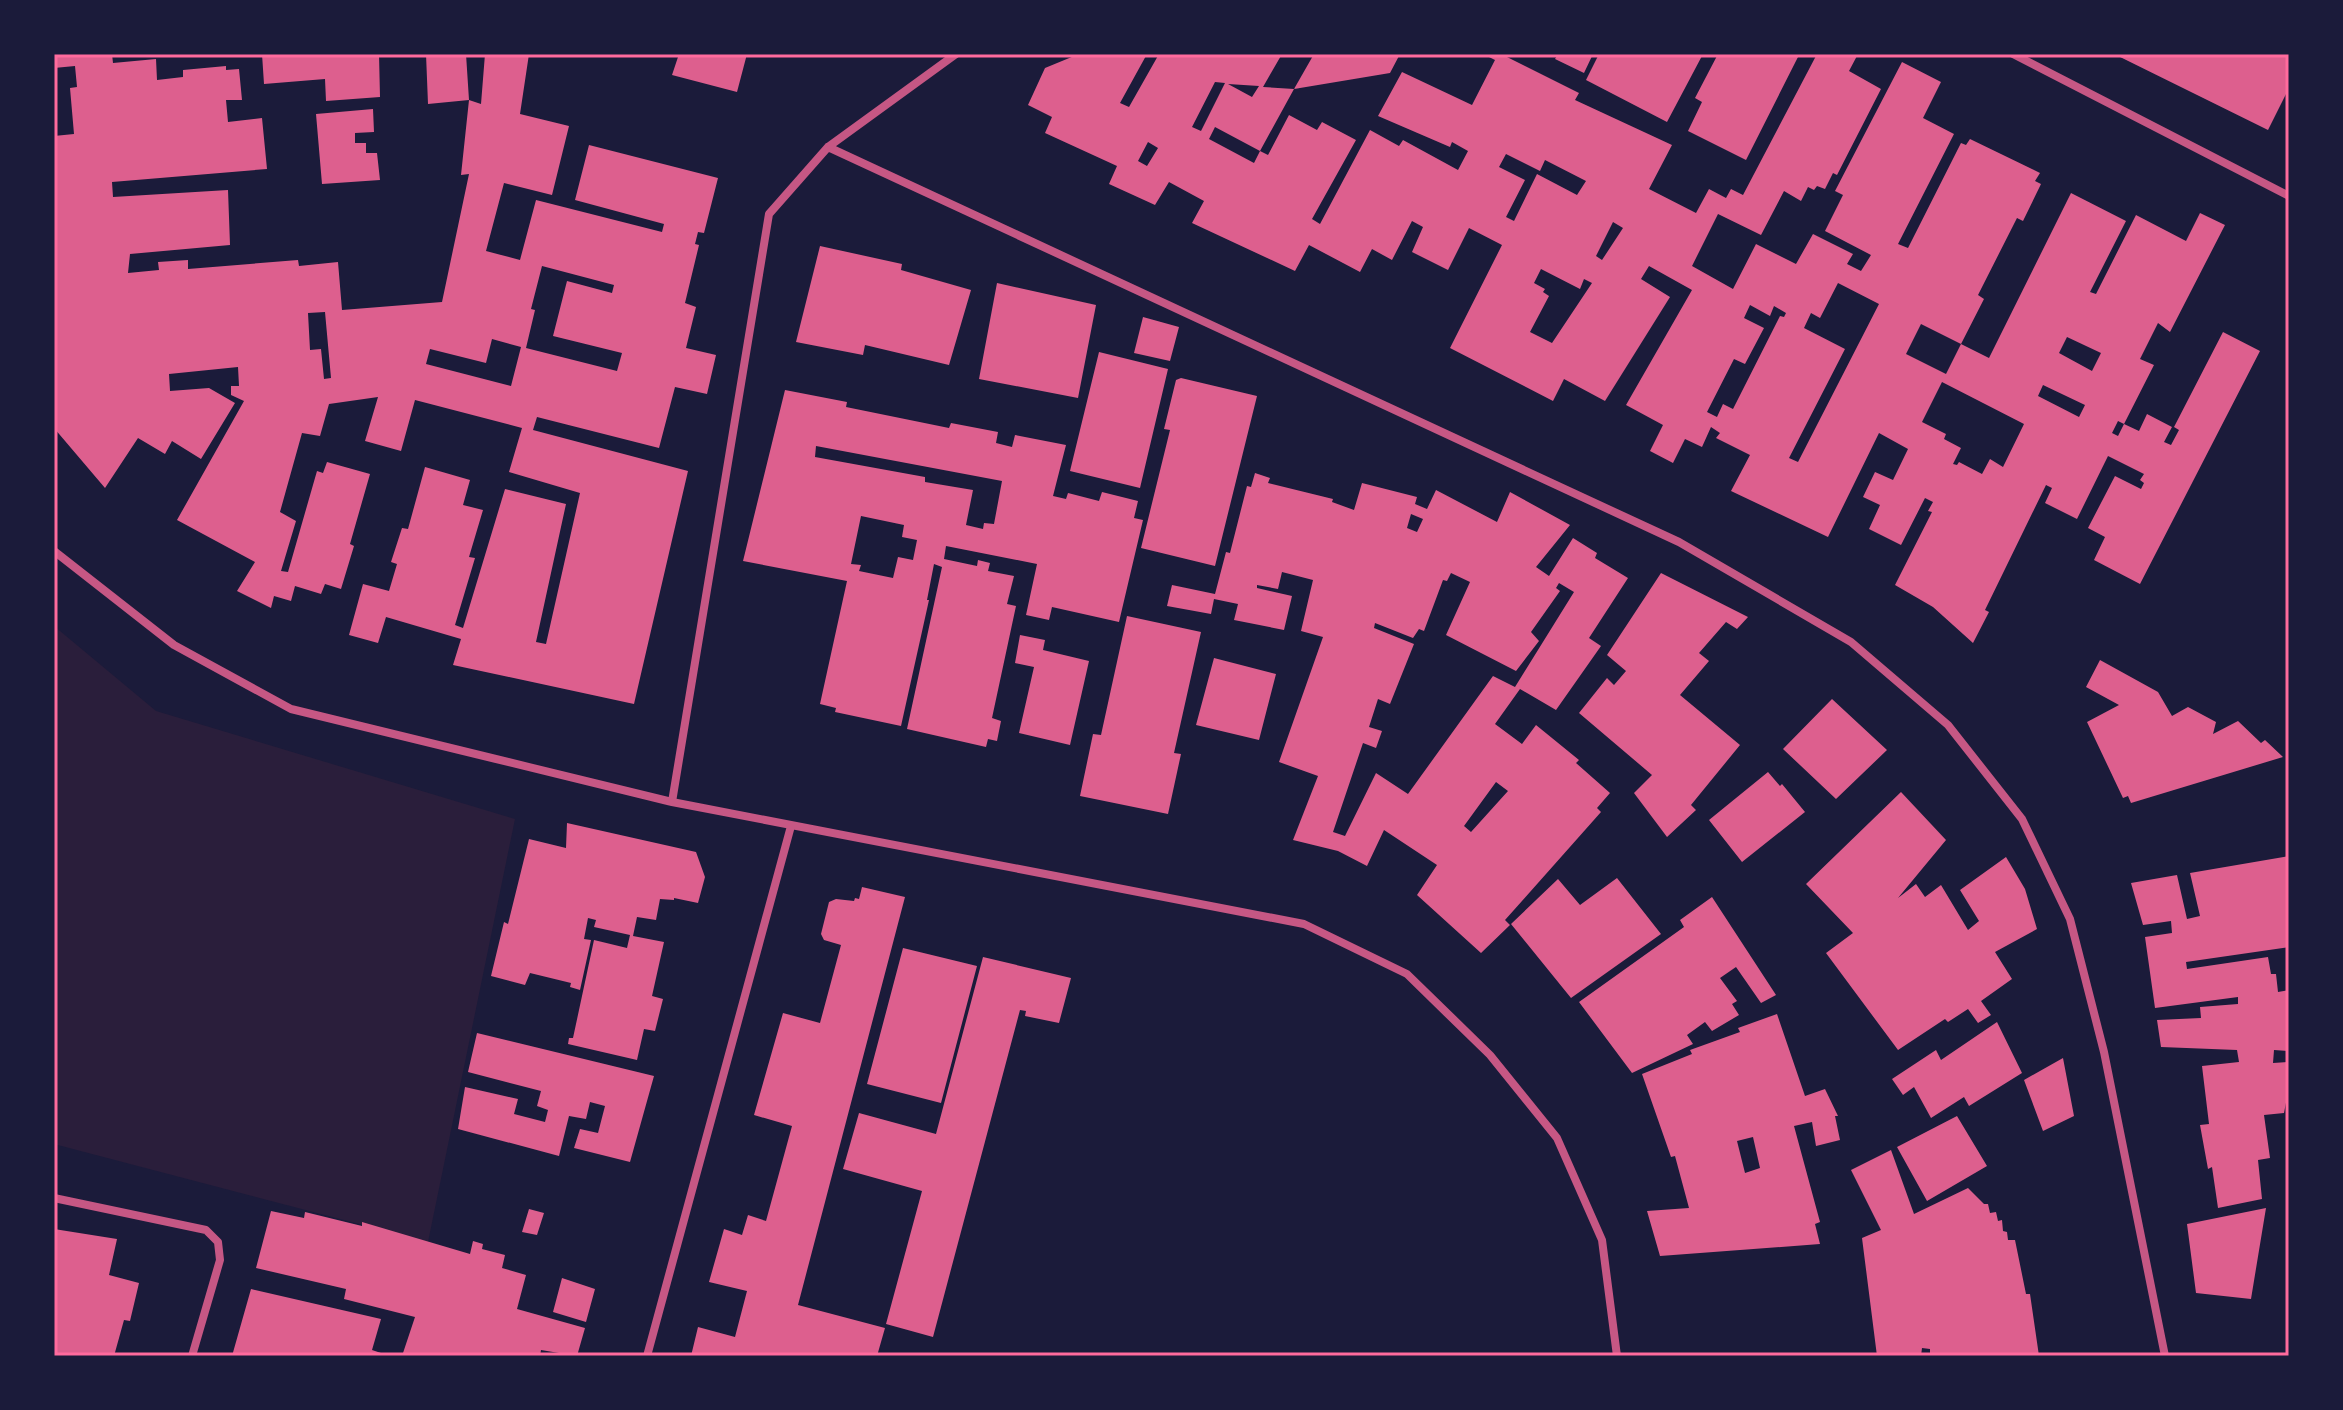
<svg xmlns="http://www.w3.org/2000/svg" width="2343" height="1410" font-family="'Nunito Sans',sans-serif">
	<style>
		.green { fill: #2a1e3b }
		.building { fill: #dd5f8e; fill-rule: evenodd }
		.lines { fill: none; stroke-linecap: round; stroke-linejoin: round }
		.minor { stroke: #c65784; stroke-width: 8 }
		.neatline { fill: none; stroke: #ff6b9d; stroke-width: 3 }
	</style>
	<rect width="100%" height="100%" fill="#1b1b3a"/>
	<!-- green -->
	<path class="green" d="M54 626 156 711 515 819 428 1242 54 1144Z"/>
	<!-- building -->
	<path class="building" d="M54 54H112L113 63 156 59 157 80 183 77V70L226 66V70L239 69 242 100H226L228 122 262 118 267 169 112 182 113 197 228 190 230 245 130 254 128 273 159 270 158 262 188 260V269L298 260 299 266 338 262 342 310 442 302 469 174 461 175 469 100 481 104 485 54H529L520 114 569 126 552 195 504 183 486 251 520 260 536 200 662 232 664 224 575 200 589 145 718 178 704 233 698 232 695 244 699 245 685 303 696 307 686 348 716 355 707 394 675 387 659 448 537 417 533 430 688 471 634 704 453 665 461 639 386 617 378 643 349 635 363 584 389 591 397 564 391 562 402 528 408 529 425 467 470 480 463 505 483 510 469 557 475 558 455 625 463 628 505 489 566 504 536 642 546 644 580 493 509 472 522 428 415 400 401 451 365 441 378 397 329 404 320 436 302 433 280 512 296 521 281 571 288 572 317 471 323 473 327 462 370 474 350 544 354 546 341 589 325 584 321 594 295 586 291 601 274 596 271 608 237 591 255 562 177 520 244 401 231 395V386H239L238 367 169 374 170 391 209 388 235 403 201 459 172 441 165 454 138 438 105 488 54 428V136L74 134 70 88 77 87 75 66 54 68ZM542 266 614 285 612 293 567 281 553 336 622 353 617 371 526 348 535 310 531 309ZM325 312 331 378 324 379 321 349 310 350 308 313ZM492 339 521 347 511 386 426 364 430 349 486 363Z
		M262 54H379L380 97 326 101 325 79 264 84Z
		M426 54H466L469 100 428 104Z
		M679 54H747L737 92 672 75Z
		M1079 54H1147L1120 103 1129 107 1159 54H1282L1263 87 1294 89 1260 151 1268 155 1289 115 1317 130 1322 122 1356 140 1312 219 1320 224 1370 130 1399 146 1403 140 1458 170 1468 151 1452 142 1450 147 1378 116 1402 72 1472 105 1495 60 1483 54H1501L1579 93 1575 100 1672 145 1649 189 1696 213 1709 189 1726 198 1731 189 1743 195 1817 54H1858L1849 71 1881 89 1837 175 1833 173 1825 189 1817 186 1814 190 1808 187 1801 201 1784 191 1761 235 1718 214 1692 266 1733 289 1756 244 1796 264 1813 234 1853 254 1847 264 1861 271 1871 255 1825 231 1843 195 1835 191 1902 62 1941 82 1923 118 1954 134 1898 244 1908 248 1961 143 1966 145 1970 139 2040 173 2035 181 2041 184 2023 221 2017 218 1978 295 1984 299 1961 344 1989 358 2071 193 2126 221 2090 292 2096 294 2136 215 2186 241 2200 213 2225 225 2170 332 2158 323 2140 359 2154 365 2124 424 2118 421 2112 433 2118 436 2124 424 2139 431 2147 414 2172 427 2164 442 2171 445 2179 430 2174 427 2223 332 2260 351 2140 584 2094 560 2105 537 2088 528 2115 476 2141 489 2144 483 2140 480 2144 474 2108 456 2077 519 2045 503 2052 488 2046 485 1985 610 1989 612 1973 643 1933 607 1895 585 1932 512 1928 511 1933 502 1925 498 1901 545 1869 529 1880 505 1863 497 1875 472 1893 480 1908 449 1879 433 1828 537 1731 491 1750 455 1716 438 1720 433 1711 427 1702 447 1685 439 1673 463 1650 451 1663 425 1626 405 1692 290 1649 266 1641 279 1670 297 1605 401 1564 379 1553 401 1450 348 1502 245 1469 228 1448 270 1412 252 1423 227 1412 221 1392 260 1372 249 1360 272 1309 245 1295 271 1192 223 1204 201 1169 182 1155 205 1109 184 1117 166 1045 133 1052 117 1028 105 1045 68ZM1215 82 1225 83 1201 131 1192 127ZM1228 84 1259 86 1252 97ZM1215 127 1260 151 1254 163 1209 139ZM1148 142 1158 148 1147 166 1138 161ZM1506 154 1540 171 1545 160 1586 181 1577 195 1537 174 1514 221 1506 217 1525 180 1499 167ZM1613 222 1623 228 1602 260 1596 256ZM1541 269 1580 289 1584 279 1592 283 1552 343 1530 332 1549 296 1543 292 1545 289 1534 283ZM1838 283 1879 304 1798 462 1789 458 1845 349 1804 328 1811 313 1820 318ZM1750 305 1770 316 1774 306 1786 313 1784 317 1780 316 1733 409 1723 404 1717 417 1707 412 1734 359 1745 364 1764 328 1744 318ZM1921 324 1961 344 1946 374 1906 354ZM2067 337 2101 353 2092 371 2059 353ZM1942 382 2024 424 2003 467 1990 459 1982 474 1959 462 1957 465 1953 464 1961 448 1944 439 1946 434 1922 422ZM2043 385 2085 405 2079 417 2038 396Z
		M1314 54H1400L1390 73 1294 89Z
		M1558 54H1593L1584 73 1555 59Z
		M1599 54H1703L1667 122 1586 80Z
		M1718 54 1799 55 1746 160 1688 131 1702 102 1695 98Z
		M2114 54H2236L2241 57 2243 54H2289V95L2286 94 2268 130Z
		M373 109 374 132 355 133V143H366V153H377L380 180 322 184 316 114Z
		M820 246 902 264 901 270 971 290 949 365 865 345 863 355 796 342Z
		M997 283 1096 305 1078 398 979 379Z
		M1143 317 1179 327 1170 361 1134 353Z
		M1099 352 1168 369 1140 488 1070 471Z
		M1181 378 1257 396 1215 566 1141 548 1170 430 1164 429 1176 380Z
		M785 390 847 402 846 407 949 428 951 423 998 432 996 443 1012 447 1015 435 1066 445 1053 496 1066 499 1068 493 1099 501 1102 492 1138 501 1134 518 1143 520 1119 622 1052 607 1049 620 1026 615 1037 564 946 546 944 559 977 566 978 560 990 563 988 571 1014 576 1007 604 1016 606 992 718 1001 721 997 741 988 739 986 747 907 729 942 567 934 564 927 600H929L901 726 835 712 836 708 820 704 847 581 743 561ZM816 446 1002 481 994 524 984 523 983 529 966 525 973 490 925 482V477L815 457ZM861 516 904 525 902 537 917 540 913 560 898 557 893 578 859 571 861 565 851 564Z
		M1255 473 1270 478 1268 483 1333 499 1332 502 1354 510 1362 483 1417 497 1415 504 1427 509 1436 490 1497 522 1510 492 1570 525 1536 567 1549 576 1573 538 1597 553 1595 558 1628 578 1589 638 1601 646 1556 710 1520 689 1495 724 1522 744 1536 725 1579 760 1576 763 1610 793 1597 808 1601 812 1505 920 1510 925 1481 953 1417 895 1437 865 1384 830 1367 866 1338 851 1293 840 1318 776 1279 762 1323 637 1301 631 1313 580 1282 572 1278 589 1257 585V588L1292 596 1284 630 1234 620 1238 604 1214 599 1211 614 1167 606 1172 585 1215 594 1226 552 1230 553 1247 486 1251 487ZM1411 514 1423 519 1417 532 1407 528ZM1451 573 1470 582 1446 635 1516 671 1539 641 1531 632 1560 591 1556 588 1559 583 1574 592 1515 687 1493 676 1408 794 1376 773 1345 836 1333 832 1363 743 1376 748 1382 731 1369 727 1378 699 1390 704 1414 644 1374 628 1375 623 1413 638 1419 629 1424 631 1443 580 1447 581ZM1496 782 1508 791 1471 832 1464 826Z
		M1661 573 1748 617 1737 629 1726 622 1699 653 1709 661 1680 695 1740 745 1691 805 1696 810 1667 837 1634 793 1652 775 1579 713 1607 678 1614 685 1626 671 1607 655Z
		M1127 616 1201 632 1174 753 1181 754 1168 814 1080 796 1093 734 1101 735Z
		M1020 635 1045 640 1043 650 1089 661 1070 745 1019 733 1034 667 1015 663Z
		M1214 658 1276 674 1259 740 1196 725Z
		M2100 660 2158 692 2172 716 2188 707 2216 722 2213 734 2238 721 2261 743 2265 740 2283 757 2131 803 2128 796 2123 798 2087 722 2119 705 2086 687Z
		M1832 699 1887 750 1836 799 1783 749Z
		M1768 772 1780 786 1782 784 1805 812 1742 862 1709 820Z
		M1901 792 1946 840 1898 898 1916 884 1925 897 1941 885 1968 930 1979 921 1960 890 2006 857 2025 889 2037 929 1995 952 2012 979 1981 1001 1991 1015 1978 1023 1968 1009 1948 1022 1945 1019 1898 1050 1826 953 1853 933 1806 884Z
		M567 823 696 852 705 877 698 903 674 898V900L660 899 656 920 637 917 633 936 664 942 652 996 663 999 655 1031 644 1029 637 1060 568 1044 569 1038H573L594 940 627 948 630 935 594 927 596 920 588 918 584 939 591 940 580 990 570 987 571 983 530 973 525 985 491 976 504 922 508 924 529 839 566 848Z
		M2289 856V947L2186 962 2187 969 2268 957 2271 974H2276L2278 992 2289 990V1051L2274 1050 2273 1063 2289 1062V1087L2284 1113 2264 1115 2270 1158 2258 1160 2262 1199 2218 1208 2212 1167 2208 1169 2200 1125 2209 1124 2202 1066 2239 1062 2237 1050 2161 1047 2157 1020 2201 1018 2200 1007 2238 1004V997L2155 1008 2145 937 2172 933 2171 921 2143 925 2131 883 2177 875 2187 919 2200 916 2190 873Z
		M1617 878 1661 934 1571 998 1511 924 1558 879 1580 905Z
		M862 887 905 897 798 1305 885 1328 877 1356H691L698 1327 735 1337 747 1291 709 1282 724 1229 742 1235 748 1215 766 1221 792 1126 754 1115 783 1013 820 1023 841 945 824 940 821 934 829 902 836 899 854 901 855 898 859 899Z
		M1712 897 1776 995 1761 1003 1736 967 1720 978 1737 1001 1732 1004 1739 1015 1712 1031 1705 1022 1687 1035 1693 1044 1632 1073 1579 1002 1684 927 1680 920Z
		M903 948 977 966 941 1103 867 1084Z
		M983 957 1071 978 1059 1023 1025 1016 1026 1011 1020 1010 933 1337 886 1324 922 1191 843 1169 859 1113 936 1134Z
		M1777 1014 1805 1096 1825 1089 1838 1116H1835L1840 1140 1816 1146 1812 1122 1794 1126 1820 1222 1815 1224 1820 1244 1660 1256 1647 1211 1689 1208 1675 1156 1671 1157 1642 1074 1692 1054 1690 1050 1740 1032 1738 1028ZM1753 1137 1760 1168 1745 1173 1737 1141Z
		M1997 1022 2022 1073 1969 1106 1964 1097 1931 1118 1914 1087 1903 1095 1892 1079 1936 1050 1941 1060Z
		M477 1033 654 1076 630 1162 574 1148 580 1129 598 1133 605 1106 590 1102 586 1119 569 1116 559 1156 458 1129 465 1087 518 1099 514 1114 545 1122 548 1110 537 1106 541 1091 468 1072Z
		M2063 1058 2074 1116 2043 1131 2024 1080Z
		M1957 1116 1987 1166 1927 1201 1897 1147Z
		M1891 1150 1914 1214 1968 1188 1984 1204H1988L1990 1213 1996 1212 1998 1221 2002 1220 2003 1231 2007 1232 2008 1240H2015L2026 1294H2030L2039 1356H1930V1349L1922 1348 1921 1356H1877L1862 1238 1881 1230 1851 1170Z
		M2266 1208 2251 1299 2196 1293 2187 1224Z
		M529 1209 544 1213 537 1235 522 1232Z
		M271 1211 304 1218 305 1212 362 1226V1222L470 1254 473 1241 483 1244 482 1249 505 1255 502 1268 526 1275 517 1309 585 1328 577 1356 541 1350 540 1356H402L415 1317 344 1299 346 1289 256 1268Z
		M54 1229 117 1239 109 1275 139 1283 130 1321 124 1320 114 1356H54Z
		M562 1278 595 1289 586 1322 553 1312Z
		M251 1289 381 1319 372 1350 390 1356H232Z"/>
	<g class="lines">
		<!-- minor -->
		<path class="minor" d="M2013 54 2289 196
			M828 147 1679 542 1851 642 1948 725 2022 819 2070 919 2104 1052 2165 1356
			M54 551 174 645 291 709 672 802 1304 924 1407 974 1490 1055 1557 1138 1602 1240 1617 1356
			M672 802 769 214 828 147 956 54
			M54 1198 206 1230 218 1242 220 1260 192 1356
			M647 1356 791 826"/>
	</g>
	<!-- border -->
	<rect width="2343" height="1410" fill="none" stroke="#1b1b3a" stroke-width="112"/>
	<rect x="56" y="56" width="2231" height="1298" class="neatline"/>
</svg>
